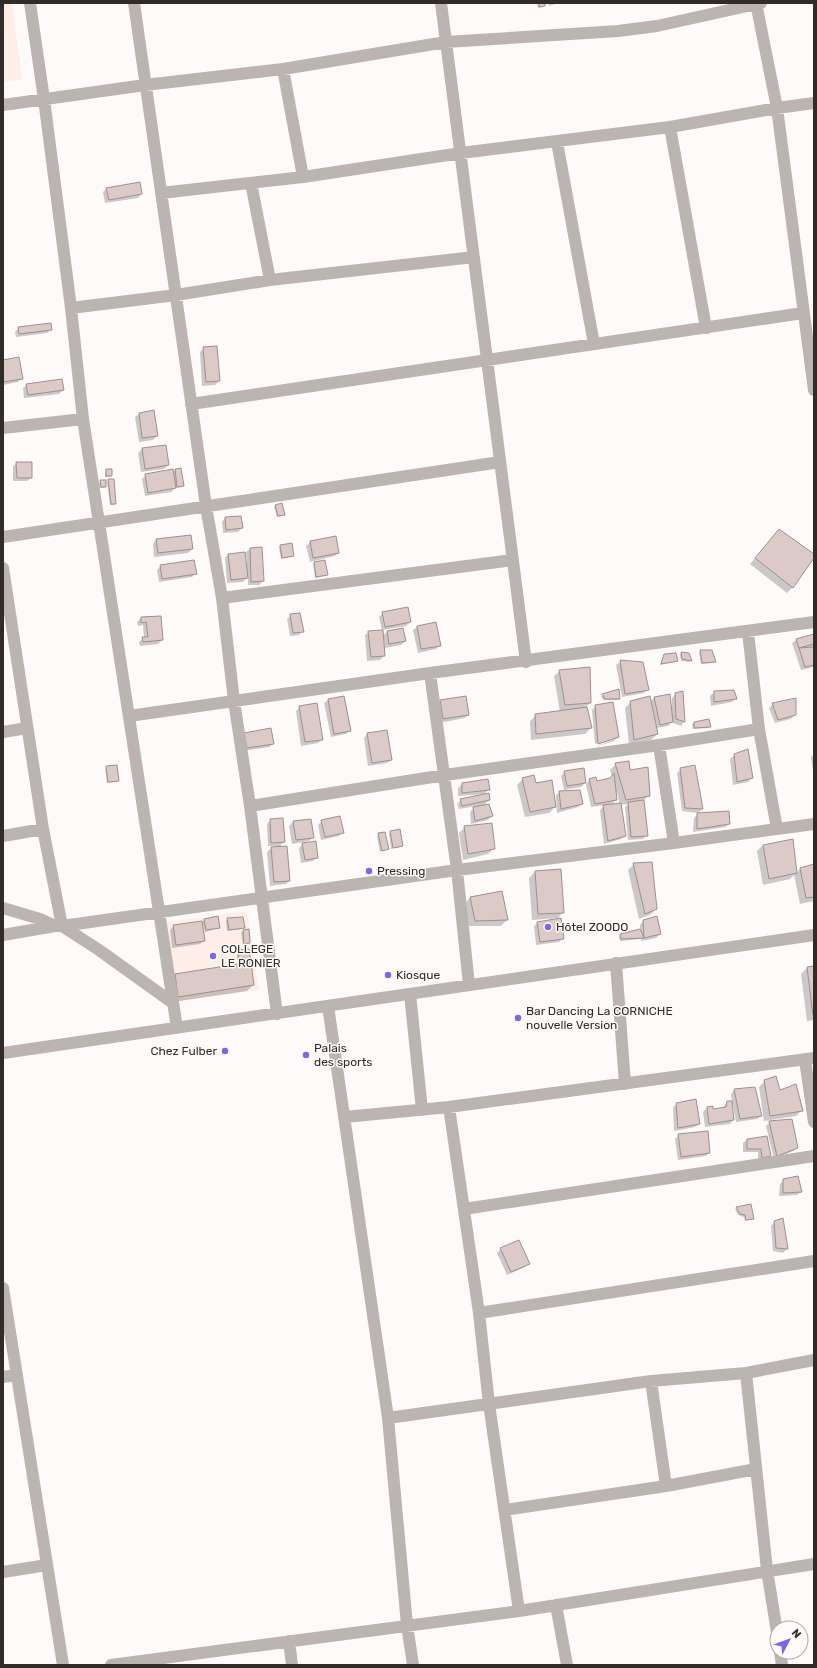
<svg xmlns="http://www.w3.org/2000/svg" width="817" height="1668" font-family="Rubik,sans-serif">
	<style>
		.built { fill: #fdefe8 }
		.shadow { fill: #0003; fill-rule: evenodd }
		.building { fill: #dccac9; stroke: #9f8f8e }
		.lines { fill: none; stroke-linecap: round; stroke-linejoin: round }
		.minor { stroke: #bab5b0; stroke-width: 12 }
		.poi-dot { fill: #7b68e3; stroke: #fefaf9; stroke-width: 1.5 }
		.labels { text-anchor: middle; dominant-baseline: central; stroke-width: 3; stroke-linejoin: round; paint-order: stroke }
		.poi-label { font-size: 12px; fill: #322c29; stroke: #fefaf9; text-anchor: start }
	</style>
	<rect width="100%" height="100%" fill="#fefaf9"/>
	<!-- built -->
	<path class="built" d="M3 3H12L22 79 3 82Z
		M247 911 259 990 178 1001 167 922Z"/>
	<!-- shadow -->
	<path class="shadow" d="M537 3H544V6L538 8Z
		M549 3H555V4L549 6Z
		M107 188 141 194 138 198 105 203 103 192Z
		M19 328 51 329 47 333 16 337 15 332Z
		M204 348 219 381 215 385 202 386 200 352Z
		M3 361 22 378 18 382 3 385Z
		M27 385 63 390 59 394 24 398 23 388Z
		M139 414 157 436 153 440 139 442 135 417Z
		M142 449 168 465 164 469 141 472 138 453Z
		M17 463 31 478 27 481H13V466Z
		M180 469 183 486 181 487 176 488V487L171 492 145 496 142 479 146 475 172 473 175 470Z
		M107 470 111 475 109 477H105V472Z
		M109 480 115 503 114 505H110L107 482Z
		M101 481 105 487 104 488H99V483Z
		M276 506 284 515 282 516 277 517 274 507Z
		M225 518 242 528 238 532 223 533 222 522Z
		M779 530 814 556 792 588 787 593 750 564Z
		M335 537 338 553 335 556 310 562 306 546 310 542Z
		M156 540 192 549 188 553 154 557 153 544Z
		M280 546 293 556 281 559 279 547Z
		M261 548 263 581 259 585H248V577L243 582 227 583 225 558 228 554 247 563 246 552 250 549Z
		M314 563 327 574 325 576 315 578 313 564Z
		M161 566 196 573 192 577 159 582 157 570Z
		M383 613 410 622 406 626 382 630 379 617Z
		M291 615 303 631 299 635 290 636 287 619Z
		M160 617 162 640 158 644 140 646 139 642 144 638 143 625 138 626 137 622 141 618Z
		M417 627 440 645 436 649 418 653 413 630Z
		M403 629 405 641 401 645 385 648 384 640 383 641 384 656 380 660 367 661 365 635 369 632 382 636 387 632Z
		M814 635V646L809 648H814V667L801 670 792 643 796 640Z
		M701 651 714 662 713 663 701 664 699 652Z
		M681 653 688 654 690 661 689 662 681 661 680 655Z
		M664 655 677 660 660 665Z
		M620 662 642 663 647 690 644 693 622 697 616 665Z
		M560 671 590 703 584 709 591 728 585 734 531 740 530 721 536 715 560 712 554 676Z
		M618 691 619 699 617 700H603L601 696Z
		M682 692 684 722 681 726 673 723V721L668 726 656 728 657 734 651 740 629 745 625 708 631 702H650L654 698 669 696 670 709H672V698L676 694Z
		M714 692 736 698 732 702 711 706 710 696Z
		M465 697 468 715 465 718 439 723 436 705 440 701Z
		M328 700 350 731 346 734 331 737 324 703Z
		M773 704 795 715 791 719 775 723 769 708Z
		M596 706 618 737 614 741 595 747 615 739V737L595 744 592 710Z
		M300 707 322 739 318 743 301 746 296 711Z
		M708 720 709 727 708 728 693 729 692 724 694 723Z
		M244 733 273 743 270 747 243 751Z
		M367 734 391 760 387 763 368 766 364 738Z
		M748 750 752 778 748 782 733 785 730 759 734 755Z
		M814 754V778L811 757Z
		M616 764 629 772 649 795 643 801 647 835 643 839 628 840 625 807 628 804 620 805 625 835 621 839 604 844 600 810 605 805 591 807 586 784 590 780 596 782 609 779 612 776 610 770ZM617 792 620 805H611L616 800 615 793Z
		M694 766 702 809 698 813 682 811 677 773 681 769Z
		M107 767 118 781 116 782 107 783 105 769Z
		M565 772 585 783 581 787 564 790 561 776Z
		M523 779 535 784 555 807 549 813 525 817 517 785Z
		M462 784 489 789 484 794 458 796V788Z
		M560 792 582 804 578 807 557 813 556 795Z
		M461 800H489L483 806 492 816 488 820 471 824 470 812 476 806 459 809 457 804Z
		M698 814 729 824 725 827 693 832 694 818Z
		M271 820 284 842 280 846H268L267 824Z
		M310 820 313 837 309 841 292 844 289 826 293 822Z
		M322 821 343 832 339 836 321 840 318 825Z
		M465 827 494 848 488 854 463 860 459 833Z
		M390 832 402 846 400 847 391 849 389 833Z
		M384 833 388 849 380 852 377 836Z
		M303 844 317 857 313 861 301 863 299 848Z
		M763 845 796 873 800 869 814 865V901L800 904 794 875 790 879 763 885 757 851Z
		M271 848 289 881 286 884 270 886 267 852Z
		M634 864 656 909 650 915 639 919 628 870Z
		M535 872 563 912 558 918 532 920 529 878Z
		M501 892 507 920 501 926H469L464 904 470 898Z
		M228 919 244 927 242 929 227 931 226 921Z
		M204 920 219 928 205 932 203 924H201L204 941 200 944 172 948 170 930 174 926 202 922Z
		M643 921 660 934 656 938 641 941V939L620 941 619 937 620 935 640 930V925Z
		M537 923 563 938 559 942 536 945 534 926Z
		M248 930 249 943 243 945 241 932Z
		M248 950 250 960 247 963 253 985 247 991 173 1002 169 981 175 975 242 964V960H237V953L238 951Z
		M814 967V1020L807 1021 801 974 807 968Z
		M765 1081 780 1091 802 1110 796 1116 764 1121 759 1087Z
		M734 1090 761 1116 757 1119 736 1122 733 1104H731L733 1120 730 1124 705 1127 703 1112 707 1108 712 1107V1110L723 1108 727 1102H732L731 1094Z
		M677 1104 699 1124 695 1127 674 1131 673 1107Z
		M770 1122 797 1148 793 1151 774 1159 766 1126Z
		M679 1135 709 1153 706 1156 678 1160 675 1139Z
		M766 1137 770 1156 766 1159 758 1161V1152H743V1143L747 1140Z
		M784 1180 801 1192 797 1195 779 1196 780 1184Z
		M737 1208 753 1219 745 1221 744 1217 738 1215 735 1209Z
		M782 1220 787 1249 783 1253 773 1251 771 1226 775 1222Z
		M501 1249 528 1263 525 1267 507 1275 497 1253Z"/>
	<!-- building -->
	<path class="building" d="M539 3H545V6L539 7Z
		M140 182 142 194 109 200 106 188Z
		M51 323 52 330 19 334 18 327Z
		M217 346 220 381 206 382 203 347Z
		M19 357 23 379 3 382V360Z
		M62 379 64 390 28 395 26 384Z
		M154 410 158 436 142 438 139 413Z
		M166 445 169 465 145 469 142 448Z
		M16 462H32V478H17Z
		M181 468 184 486 177 487 175 469Z
		M106 469H112V476H106Z
		M173 469 176 488 148 493 145 474Z
		M108 479H114L116 504H111Z
		M100 480H106V487H101Z
		M282 503 285 515 278 516 275 505Z
		M241 516 243 528 226 530 225 517Z
		M779 529 814 554V558L793 588 755 558Z
		M191 535 193 549 158 553 156 539Z
		M336 536 339 553 313 558 310 541Z
		M292 543 294 556 282 558 280 545Z
		M262 547 264 581 251 582 250 548Z
		M245 552 248 578 231 580 228 554Z
		M194 560 197 574 162 579 160 565Z
		M325 560 328 575 316 577 314 562Z
		M408 607 411 622 385 627 382 612Z
		M300 613 304 632 293 633 290 614Z
		M161 616 163 640 143 642 142 637H148L146 622 141 623V617Z
		M436 622 441 646 421 649 417 626Z
		M403 628 406 641 389 644 387 631Z
		M383 630 385 656 371 657 368 631Z
		M814 634V644L799 648 796 639Z
		M814 647V665L805 667 799 648Z
		M700 650H712L716 662 702 663Z
		M681 652 689 653 692 661 682 659Z
		M676 653 678 661 661 664 664 654Z
		M620 660 643 662 649 690 625 694Z
		M590 667 591 703 565 705 559 670Z
		M619 689 620 699H605L602 694Z
		M734 690 737 699 714 702V691Z
		M683 691 685 722 676 719 675 693Z
		M670 694 673 722 660 725 654 697Z
		M344 696 351 731 334 734 328 699Z
		M466 696 469 715 443 719 440 700Z
		M650 696 658 734 634 740 630 701Z
		M796 698V715L778 720 772 703Z
		M613 702 619 737 598 744 595 705Z
		M317 703 323 740 305 742 299 706Z
		M587 707 592 728 536 734 535 714Z
		M709 719 711 727 694 728V722Z
		M271 728 274 744 247 748 244 733Z
		M387 730 392 760 372 763 367 733Z
		M748 749 753 778 737 782 734 754Z
		M629 761 630 770 648 767 650 796 626 800 615 763Z
		M117 765 119 781 108 782 106 766Z
		M695 765 703 809 685 808 680 768Z
		M584 768 586 783 567 786 564 771Z
		M614 773 617 800 595 804 589 779 596 777 597 781 610 778Z
		M534 775 536 783 552 780 556 807 530 812 522 778Z
		M488 779 490 790 462 793V783Z
		M580 790 583 804 561 809 559 791Z
		M489 793 490 800 462 806 460 799Z
		M644 800 648 836 631 837 628 802Z
		M621 803 626 836 608 841 603 805Z
		M489 804 493 816 475 821 473 807Z
		M729 811 730 824 697 829V813Z
		M340 816 344 833 325 837 321 820Z
		M283 818 285 842 271 843 270 819Z
		M311 819 314 838 296 840 293 821Z
		M492 823 495 849 468 854 464 826Z
		M400 829 403 846 393 848 390 831Z
		M385 832 389 849 382 851 378 833Z
		M793 839 797 873 769 879 763 845Z
		M316 841 318 858 305 860 302 843Z
		M287 846 290 881 274 882 271 847Z
		M652 862 657 909 645 914 633 863Z
		M814 864V897L806 898 800 868Z
		M561 869 564 913 538 914 535 871Z
		M502 891 508 920 475 921 470 897Z
		M218 916 220 928 206 930 204 919Z
		M657 916 661 934 644 938 643 920Z
		M243 917 245 928 229 930 227 918Z
		M561 918 564 939 540 942 537 922Z
		M202 921 205 941 176 945 173 925Z
		M249 929 250 943 244 944 243 930Z
		M640 929 644 938 621 939 620 934Z
		M249 949 251 961 243 962V958L239 959 238 950Z
		M251 962 254 985 178 997 175 974Z
		M814 966V1015H813L807 967Z
		M225 1048 228 1051 223 1055 221 1051Z
		M776 1076 780 1090 796 1084 803 1111 770 1116 764 1080Z
		M755 1087 762 1116 740 1119 734 1089Z
		M696 1099 700 1124 678 1128 676 1103Z
		M727 1101H732L734 1120 709 1124 707 1107 713 1106V1109L726 1107Z
		M792 1119 798 1148 777 1156 769 1121Z
		M708 1131 710 1153 681 1157 678 1134Z
		M767 1136 771 1156 762 1158 761 1149H747V1139Z
		M798 1176 802 1192 783 1193V1179Z
		M751 1204 754 1219 746 1220 745 1215 740 1214 736 1207Z
		M783 1218 788 1249 776 1248 774 1221Z
		M519 1240 530 1264 511 1272 500 1248Z"/>
	<g class="lines">
		<!-- minor -->
		<path class="minor" d="M30 3 44 99 71 308 83 419 177 1028
			M134 3 206 506 222 598 234 701 250 806 277 1014
			M441 3 526 662
			M756 3 777 108 814 390
			M283 69 303 177
			M3 105 145 85 283 69 446 42 618 31 657 26 761 3
			M670 127 706 328
			M557 142 594 344
			M251 183 270 280
			M161 193 303 177 461 153 670 127 777 108 814 103
			M71 308 176 295 270 280 474 257
			M191 404 803 313
			M3 428 83 419
			M3 537 500 462
			M3 568 43 829 62 926 457 870 674 843 814 824
			M222 598 513 560
			M748 632 759 729 777 829
			M430 673 457 870 469 985
			M129 716 430 673 814 622
			M3 732 27 728
			M659 745 674 843
			M250 806 445 775 659 745 759 729
			M3 836 43 829
			M3 908 40 919 55 926H62L99 950 173 1003
			M3 935 55 926
			M616 963 625 1084
			M410 994 422 1110
			M328 1006 388 1418 407 1625 413 1665
			M3 1053 814 935
			M805 1060 814 1122
			M449 1107 479 1313 489 1404 519 1611
			M345 1117 449 1107 814 1058
			M464 1209 814 1156
			M3 1288 63 1665
			M479 1313 814 1261
			M746 1373 767 1570 777 1632
			M3 1377 17 1375
			M651 1381 666 1486
			M388 1418 651 1381 746 1373 814 1360
			M505 1510 666 1486 756 1469
			M3 1572 47 1565
			M556 1605 567 1665
			M289 1641 292 1665
			M780 1652 782 1665
			M111 1665 519 1611 814 1564"/>
	</g>
	<!-- markers -->
	<g class="poi-dot">
		<circle cx="369" cy="871" r="4"/>
		<circle cx="548" cy="927" r="4"/>
		<circle cx="213" cy="956" r="4"/>
		<circle cx="388" cy="975" r="4"/>
		<circle cx="518" cy="1018" r="4"/>
		<circle cx="225" cy="1051" r="4"/>
		<circle cx="306" cy="1055" r="4"/>
	</g>
	<g class="labels">
		<!-- poi labels -->
		<g class="poi-label">
			<text x="377" y="871">Pressing</text>
			<text x="556" y="927">Hôtel ZOODO</text>
			<text x="221" y="949">COLLEGE<tspan x="221" dy="14">LE RONIER</tspan></text>
			<text x="396" y="975">Kiosque</text>
			<text x="526" y="1011">Bar Dancing La CORNICHE<tspan x="526" dy="14">nouvelle Version</tspan></text>
			<text x="314" y="1048">Palais<tspan x="314" dy="14">des sports</tspan></text>
			<text x="217" y="1051" text-anchor="end">Chez Fulber</text>
		</g>
	</g>
	<!-- border -->
	<rect width="817" height="1668" fill="none" stroke="#322c29" stroke-width="8"/>
	<!-- north arrow -->
	<g transform="translate(789 1640) rotate(49)"><circle r="19" fill="#fefaf9" stroke="#aca8a6"/>
	<path d="M0-3L7 15L0 10L-7 15Z" fill="#7b68e3"/>
	<text y="-6" font-size="11" font-weight="bold" text-anchor="middle" fill="#322c29">N</text>
	</g>
</svg>
